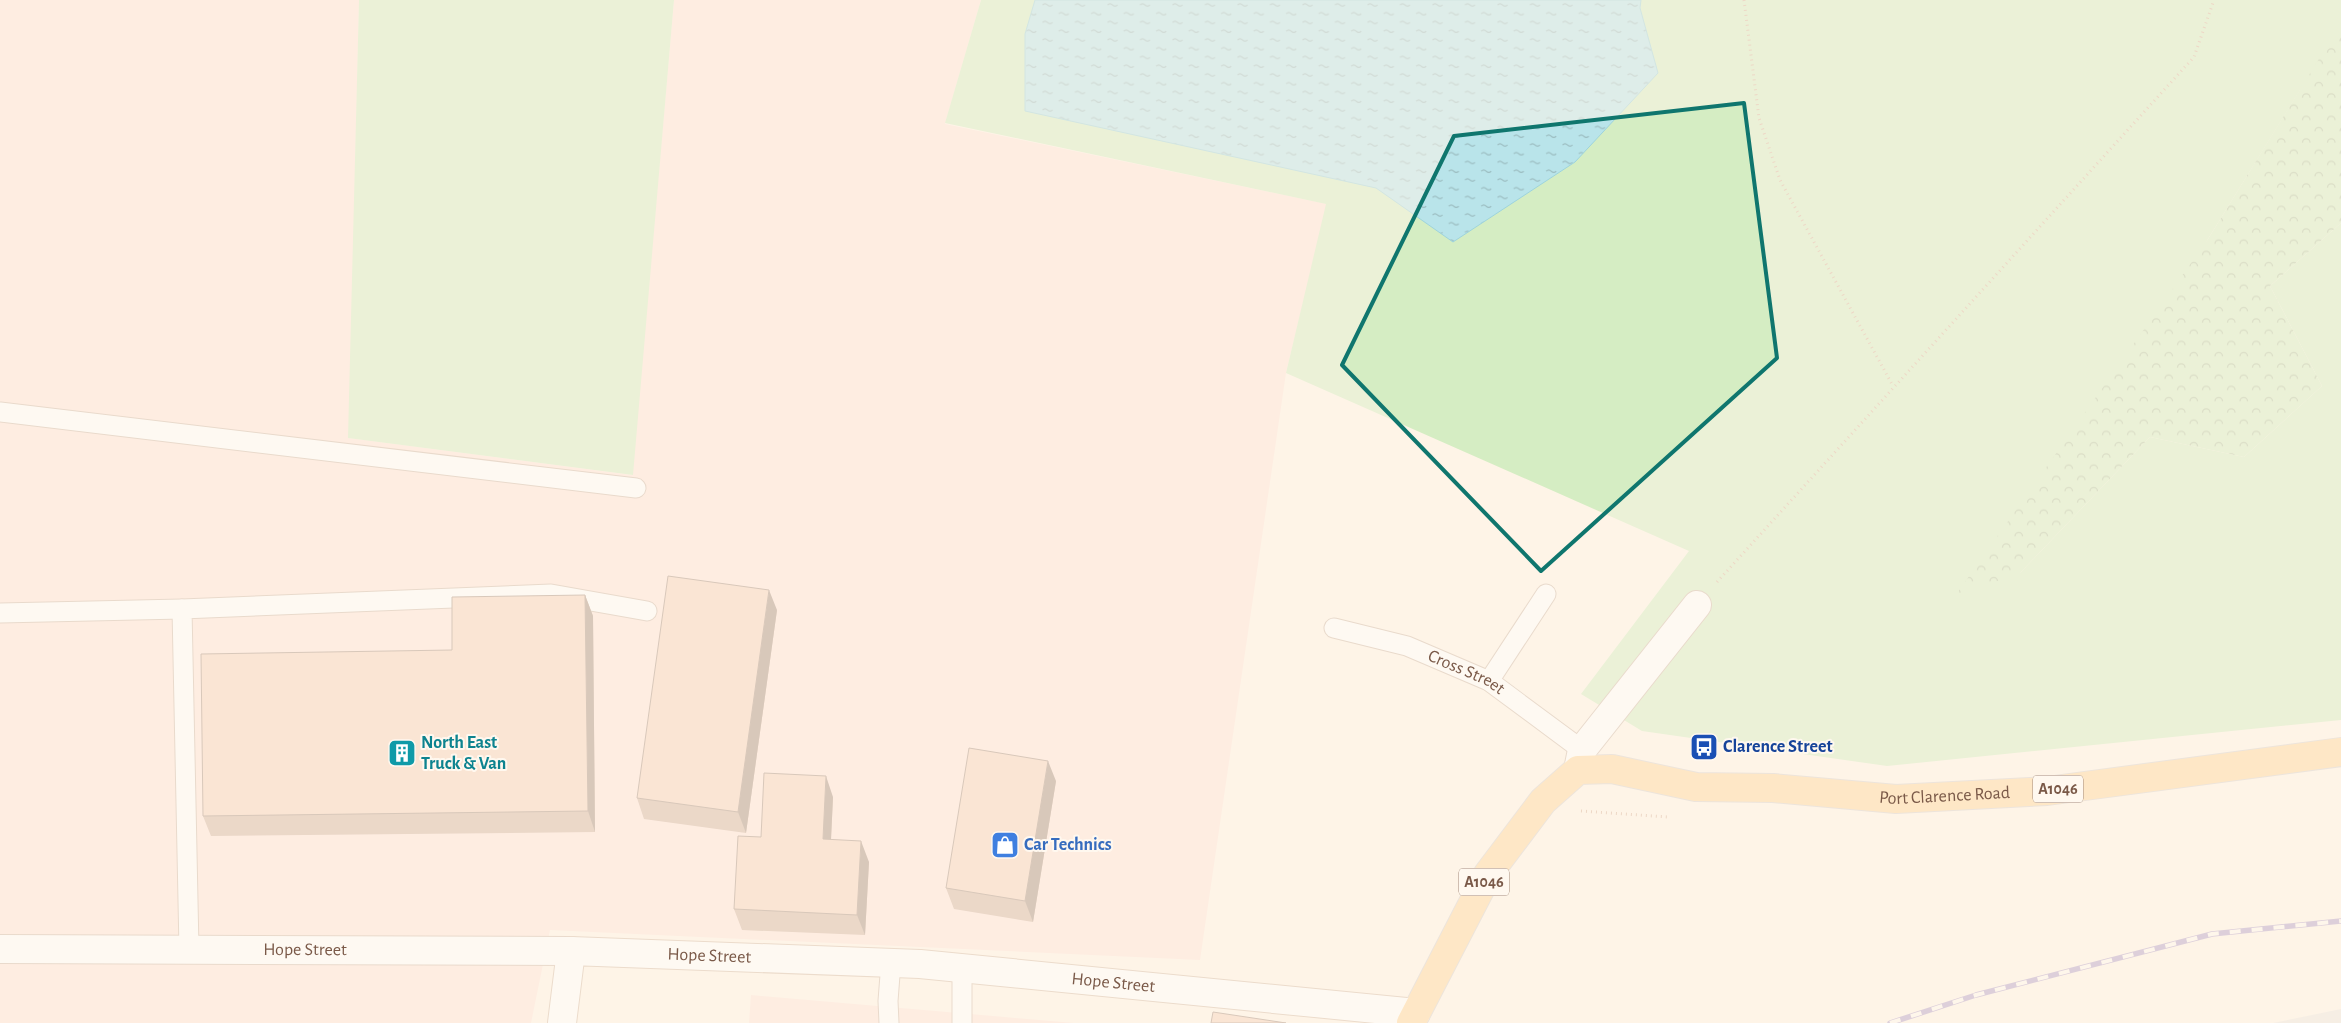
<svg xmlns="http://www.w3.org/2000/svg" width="2341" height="1023" font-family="'Alegreya Sans',sans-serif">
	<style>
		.commercial { fill: #ffe4da }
		.industrial { fill: #eee7e1 }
		.green { fill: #d5edc3 }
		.forest { fill: url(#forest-crowns) }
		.water { fill: url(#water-ripples); stroke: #9ed4dc }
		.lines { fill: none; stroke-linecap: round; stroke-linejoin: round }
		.service-casing { stroke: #d1bbab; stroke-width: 21 }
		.minor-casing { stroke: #d1bbab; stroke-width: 30 }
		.tertiary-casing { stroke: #d1bbab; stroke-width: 30 }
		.secondary-casing { stroke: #d7beaa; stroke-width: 30 }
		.primary-casing { stroke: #dad1cc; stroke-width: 30 }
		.path { stroke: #dbb59e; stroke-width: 3; stroke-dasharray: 1 4; stroke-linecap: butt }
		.service { stroke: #fff; stroke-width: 19 }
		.minor { stroke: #fff; stroke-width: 28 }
		.tertiary { stroke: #fff; stroke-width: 28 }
		.secondary { stroke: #fff; stroke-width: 28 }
		.primary { stroke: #ffd89d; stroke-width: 28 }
		.rail-casing { stroke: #b7a3ca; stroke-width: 5.5 }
		.rail { stroke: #fff8ef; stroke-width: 4; stroke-dasharray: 11; stroke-linecap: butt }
		.wall { fill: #d4b5a2 }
		.shaded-wall { fill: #ac9384 }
		.building { fill: #f6d2bc; stroke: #ac9384 }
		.marked { fill: none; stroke: #0f766e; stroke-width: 4; stroke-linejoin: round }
		.labels { text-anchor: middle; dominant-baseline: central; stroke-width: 4; stroke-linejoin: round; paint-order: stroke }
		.shield { fill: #fff8ef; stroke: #a2897a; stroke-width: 1 }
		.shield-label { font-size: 16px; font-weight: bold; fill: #7a5948 }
		.street-label { font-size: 18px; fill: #7a5948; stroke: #fff8ef }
		.culture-label { font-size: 18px; font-weight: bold; fill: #0d838f; stroke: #fff8ef; text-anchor: start }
		.transit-label { font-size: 18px; font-weight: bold; fill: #164399; stroke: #fff8ef; text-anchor: start }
		.shop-label { font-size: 18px; font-weight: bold; fill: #366cbe; stroke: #fff8ef; text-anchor: start }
	</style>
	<defs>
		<pattern id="forest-crowns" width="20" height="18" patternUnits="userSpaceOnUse" patternTransform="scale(1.25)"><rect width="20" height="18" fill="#d5edc3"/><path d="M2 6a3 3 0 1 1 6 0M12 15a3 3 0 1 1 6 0" fill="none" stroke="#b2c3a0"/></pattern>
		<pattern id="water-ripples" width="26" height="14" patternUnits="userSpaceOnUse" patternTransform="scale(1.25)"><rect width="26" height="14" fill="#b9e4ea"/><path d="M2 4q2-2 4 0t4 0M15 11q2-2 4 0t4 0" fill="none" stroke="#9bbcc0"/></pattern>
	</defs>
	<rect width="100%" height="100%" fill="#fef4e7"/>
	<!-- commercial -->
	<path class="commercial" d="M0 0H359L349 438 632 475 674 0H981L945 124 1327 204 1286 373 1200 960 550 930 531 1023H0Z
		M751 995 1074 1023H749Z"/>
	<!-- industrial -->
	<path class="industrial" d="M2341 1009V1023H2273Z"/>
	<!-- green -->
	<path class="green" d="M359 0H674L633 475 348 438Z
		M981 0H2341V54L2300 90 2208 239 2020 573 2150 437 2244 457 2322 386 2270 286 2341 223V720L1887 766 1642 731 1581 694 1689 551 1286 373 1326 204 945 123Z"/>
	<!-- forest -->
	<path class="forest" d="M2341 23V223L2270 286 2322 386 2244 457 2150 437 2020 573 1955 596 2208 239Z"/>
	<!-- water -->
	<path class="water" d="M1035 0H1641L1640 8 1658 73 1575 162 1453 242 1376 188 1025 111V34Z"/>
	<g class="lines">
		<defs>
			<g id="service">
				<path d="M0 412 636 488"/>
				<path d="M0 613 182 609"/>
				<path id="s1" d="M1334 628 1407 646 1489 681 1582 750"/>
				<path d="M1489 681 1546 594"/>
				<path d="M189 949 182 609 551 594 647 611"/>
				<path d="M889 1023 888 1001 891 962"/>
				<path d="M962 1023V968"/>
			</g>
			<path id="minor" d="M1578 770 1582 750 1697 605"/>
			<g id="tertiary">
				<path id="s2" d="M0 949 571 951"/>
			</g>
			<g id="secondary">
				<path id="s3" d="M562 1023 571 951 920 964 1416 1013"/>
			</g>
			<g id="primary">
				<path id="s4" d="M1411 1023 1488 874 1543 801 1578 770 1612 769 1696 787 1773 788 1896 799 2047 791 2341 752"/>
			</g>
		</defs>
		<!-- service casing -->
		<use href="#service" class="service-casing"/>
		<!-- minor casing -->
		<use href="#minor" class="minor-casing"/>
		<!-- tertiary casing -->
		<use href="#tertiary" class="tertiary-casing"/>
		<!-- secondary casing -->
		<use href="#secondary" class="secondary-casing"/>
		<!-- primary casing -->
		<use href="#primary" class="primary-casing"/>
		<!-- path -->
		<path class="path" d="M1744 0 1759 118 1780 180 1893 386
			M1717 582 2194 57 2214 0
			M1581 811 1668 817"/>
		<!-- service -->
		<use href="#service" class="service"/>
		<!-- minor -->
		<use href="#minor" class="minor"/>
		<!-- tertiary -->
		<use href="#tertiary" class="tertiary"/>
		<!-- secondary -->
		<use href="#secondary" class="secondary"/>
		<!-- primary -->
		<use href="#primary" class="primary"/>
		<defs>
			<path id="rail" d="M1890 1023 1976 995 2212 934 2341 921"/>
		</defs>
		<!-- rail casing -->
		<use href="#rail" class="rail-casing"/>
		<!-- rail -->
		<use href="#rail" class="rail"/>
	</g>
	<!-- wall -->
	<path class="wall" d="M585 595 593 616 595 832 211 836 203 816 452 650Z
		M777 610 746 833 644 819 637 798Z
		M1056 781 1033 922 954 909 946 888Z
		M833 797 831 839 869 862 865 935 742 930 734 909 761 837Z"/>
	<!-- shaded-wall -->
	<path class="shaded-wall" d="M769 590 777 610 746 833 738 812Z
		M585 595 593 616 595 832 588 811Z
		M1048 761 1056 781 1033 922 1025 901Z
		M826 776 833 797 830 860 823 839Z
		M861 841 869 862 865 935 857 915Z"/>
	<!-- building -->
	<path class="building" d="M668 576 769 590 738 812 637 798Z
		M585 595 588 811 203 816 201 654 452 650V597Z
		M969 748 1048 761 1025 901 946 888Z
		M764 773 826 776 823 839 861 841 857 915 734 909 738 836 761 837Z
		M1213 1012 1286 1023H1211Z"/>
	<!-- marked area -->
	<path d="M0 0H2341V1023H0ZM1744 103 1777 358 1541 571 1342 365 1454 136Z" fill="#fef4e7" fill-opacity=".55" fill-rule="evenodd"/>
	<path class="marked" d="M1744 103 1777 358 1541 571 1342 365 1454 136Z"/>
	<!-- icons -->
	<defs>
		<symbol id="bus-square" viewBox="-11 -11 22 22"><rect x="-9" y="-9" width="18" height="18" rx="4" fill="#1a4fb4" stroke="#fff8ef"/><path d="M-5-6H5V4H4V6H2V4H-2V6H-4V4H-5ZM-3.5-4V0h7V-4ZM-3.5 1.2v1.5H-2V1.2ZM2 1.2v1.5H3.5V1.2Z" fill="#fff"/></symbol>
		<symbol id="building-square" viewBox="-11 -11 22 22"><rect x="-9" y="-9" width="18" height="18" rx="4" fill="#0f9aa8" stroke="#fff8ef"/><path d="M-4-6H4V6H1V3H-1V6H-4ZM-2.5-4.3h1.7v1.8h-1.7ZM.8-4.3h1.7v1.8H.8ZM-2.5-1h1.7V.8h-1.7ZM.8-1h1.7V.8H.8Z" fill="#fff"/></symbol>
		<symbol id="shop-square" viewBox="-11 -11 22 22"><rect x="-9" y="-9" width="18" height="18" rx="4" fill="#3f7fe0" stroke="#fff8ef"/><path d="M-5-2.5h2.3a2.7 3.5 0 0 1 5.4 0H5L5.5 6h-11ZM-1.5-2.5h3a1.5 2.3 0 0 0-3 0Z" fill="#fff"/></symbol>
	</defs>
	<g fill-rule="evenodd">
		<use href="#bus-square" x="1688" y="731" width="32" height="32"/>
		<use href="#building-square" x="386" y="737" width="32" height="32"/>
		<use href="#shop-square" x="989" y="829" width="32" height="32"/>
	</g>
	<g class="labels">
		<!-- shield labels -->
		<g class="shield">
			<rect x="2033" y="775.5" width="50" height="27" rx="4"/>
			<rect x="1459" y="868.5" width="50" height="27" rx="4"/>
		</g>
		<g class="shield-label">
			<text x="2058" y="789">A1046</text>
			<text x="1484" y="882">A1046</text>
		</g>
		<!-- street labels -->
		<g class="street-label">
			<text stroke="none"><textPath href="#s1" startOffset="140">Cross Street</textPath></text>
			<text stroke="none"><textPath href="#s4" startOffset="675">Port Clarence Road</textPath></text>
			<text stroke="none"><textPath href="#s2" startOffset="305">Hope Street</textPath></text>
			<text stroke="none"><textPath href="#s3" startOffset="211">Hope Street</textPath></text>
			<text stroke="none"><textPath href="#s3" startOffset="616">Hope Street</textPath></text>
		</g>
		<!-- culture labels -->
		<g class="culture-label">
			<text x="421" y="743">North East<tspan x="421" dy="21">Truck &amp; Van</tspan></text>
		</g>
		<!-- transit labels -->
		<g class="transit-label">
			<text x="1723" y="747">Clarence Street</text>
		</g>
		<!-- shop labels -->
		<g class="shop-label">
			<text x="1024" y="845">Car Technics</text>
		</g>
	</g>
</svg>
